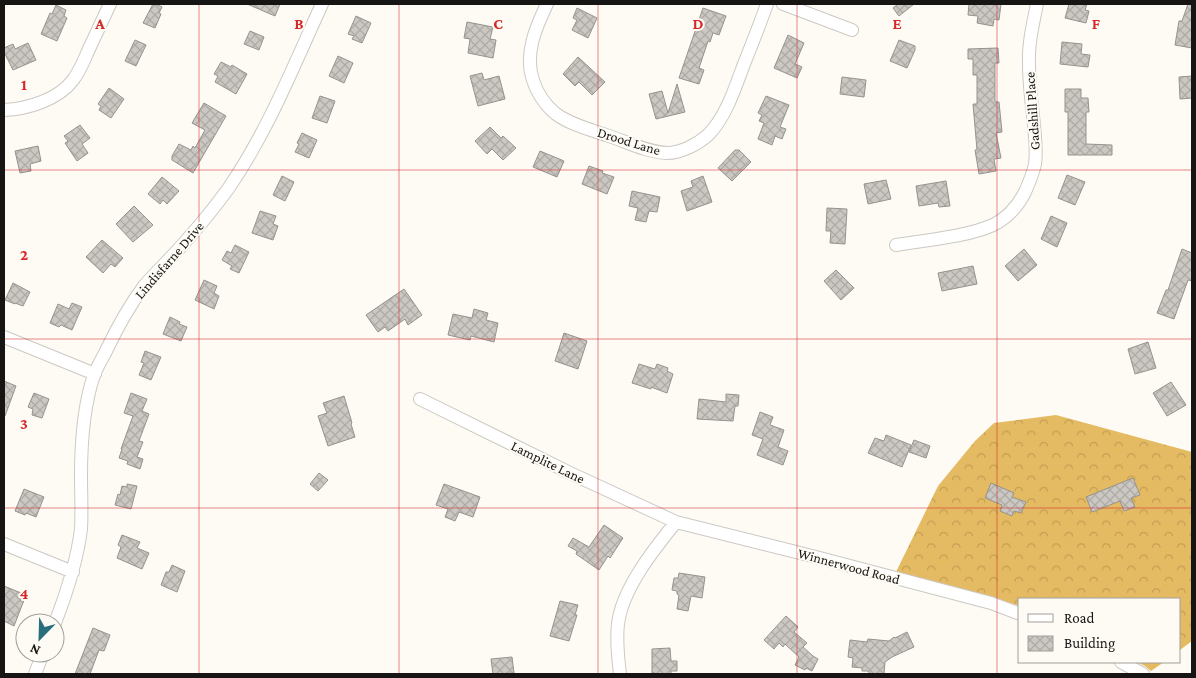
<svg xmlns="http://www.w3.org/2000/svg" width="1196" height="678" font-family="'Crimson Pro',serif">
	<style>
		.forest { fill: url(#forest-crowns) }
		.building { fill: url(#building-cross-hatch); stroke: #95938d }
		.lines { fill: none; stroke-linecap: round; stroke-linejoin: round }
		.street-casing { stroke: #ccc9c4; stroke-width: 14 }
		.street { stroke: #fff; stroke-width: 12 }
		.grid { fill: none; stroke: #d62828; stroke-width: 1; stroke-opacity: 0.55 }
		.labels { text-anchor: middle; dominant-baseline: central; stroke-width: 4; stroke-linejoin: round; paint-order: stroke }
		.street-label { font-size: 14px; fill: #161513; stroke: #fefbf5 }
		.grid-label { font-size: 16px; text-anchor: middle; font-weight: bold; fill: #d62828; stroke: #fefbf5; stroke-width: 4; stroke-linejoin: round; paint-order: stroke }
	</style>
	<defs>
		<pattern id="forest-crowns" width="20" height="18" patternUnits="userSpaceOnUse" patternTransform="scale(1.25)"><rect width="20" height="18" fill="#e4ba62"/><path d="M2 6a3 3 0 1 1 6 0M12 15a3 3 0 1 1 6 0" fill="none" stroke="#c39f54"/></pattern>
		<pattern id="building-cross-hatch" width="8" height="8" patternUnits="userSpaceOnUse" patternTransform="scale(1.25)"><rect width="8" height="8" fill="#cbc8c3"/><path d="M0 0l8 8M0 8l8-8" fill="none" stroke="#aeaba7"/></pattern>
	</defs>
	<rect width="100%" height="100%" fill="#fefbf5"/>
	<!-- forest -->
	<path class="forest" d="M1056 415 1192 452V641L1180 650V599H1020V606L994 598 896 572 938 486 975 441 994 423Z
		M1137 662H1164L1151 671 1145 666Z"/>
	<!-- building -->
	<path class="building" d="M153 4H156L162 7 159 13 161 14 155 28 143 23Z
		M247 4H280L275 16Z
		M898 4H914L899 16 893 8Z
		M969 4H1001L999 20 994 19 993 26 977 23 978 16 968 15Z
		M1069 4H1087L1085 10 1089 11 1086 23 1065 18Z
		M1188 4H1192V48L1175 45 1179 21H1182Z
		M56 5 66 10 64 16 67 18 57 41 41 34 50 13 52 14Z
		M577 8 597 18 588 38 572 30 577 20 573 18Z
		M703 8 726 16 719 35 713 33 710 42 708 41 699 68 704 70 699 84 679 78Z
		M356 16 371 23 362 43 352 39 354 36 348 34Z
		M467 22 493 27 490 39 496 40 493 58 468 53 470 39 464 38Z
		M250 31 264 37 259 50 244 44Z
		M788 35 804 43 795 64 802 67 797 78 774 68Z
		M135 40 146 45 136 66 125 61Z
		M899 40 915 46V50L907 68 890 61Z
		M1062 42 1082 44 1081 54 1090 55 1088 67 1060 64Z
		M28 43 36 60 13 70 4 52V48L13 44 15 49Z
		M998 48 999 63H995V102H999L1002 132 996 133 1001 158 994 159 996 171 979 174 975 150H977L973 104H977V75H973V59H968V49Z
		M338 56 353 63 344 83 329 76Z
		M578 57 605 82 592 95 579 82 575 86 563 74Z
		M221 62 231 67 232 65 247 74 236 94 215 82 218 76 214 74Z
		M482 73 484 80 499 76 505 99 478 106 470 76Z
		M1192 76V98L1180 99 1179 77Z
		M842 77 866 80 864 97 840 94Z
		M677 84 685 112 656 119 649 94 662 91 668 113Z
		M109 88 124 99 111 118 99 110 101 106 98 104Z
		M1065 89H1081V98H1088L1089 112H1086V144L1112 145V155H1068V112H1065Z
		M320 96 335 101 327 123 312 118Z
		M766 96 789 105 780 127 786 129 782 139 775 136 772 145 758 139 764 123 759 121 762 115 758 113Z
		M204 103 226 116 193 173 172 160V156L179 144 191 150 193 146 195 148 205 130 192 123Z
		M80 125 90 138 82 144 88 153 77 161 65 143 68 141 64 136Z
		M490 127 501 138 503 136 516 148 503 160 492 149 487 154 475 141Z
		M302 133 317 140 309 158 295 152 299 144 297 143Z
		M38 146 41 161 30 164 31 171 20 173 15 151Z
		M735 150H739L751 162 732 181 718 168Z
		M540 151 564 161 557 177 533 167Z
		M589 166 603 171 602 173 614 177 607 194 582 184Z
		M1067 175 1085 182 1075 205 1058 198Z
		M282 176 294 182 285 201 273 195Z
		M703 176 712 202 687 211 681 191 693 187 691 181Z
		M162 177 179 191 167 204 163 200 160 204 148 194Z
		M886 180 891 199 868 204 864 184Z
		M946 181 950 206 939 207 938 203 919 206 916 186Z
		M632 191 660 197 657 212 649 211 646 222 635 220 638 208 629 206Z
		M134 206 153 225 133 242 116 224Z
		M827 208 847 209 845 244 830 243 831 231H826Z
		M260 211 276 216 273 224 278 226 273 240 252 233Z
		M1051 216 1067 223 1057 247 1041 239Z
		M102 240 123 258 115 267 111 264 103 273 86 257Z
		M235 245 249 252 239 273 230 269 232 266 222 260 227 251 231 253Z
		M1024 249 1037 265 1018 281 1005 266Z
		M1182 249 1192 253V281L1188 280 1174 319 1157 313 1166 290H1168Z
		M973 266 977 284 942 291 938 273Z
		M836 270 854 288 841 300 824 281Z
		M204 280 217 286 214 293 219 296 214 309 195 300Z
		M13 283 30 292 23 306 15 303V304L5 300Z
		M404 289 422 315 408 325 405 319 388 331 385 327 378 332 366 315Z
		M72 303 82 307 72 330 61 325 59 327 50 323 58 304 69 309Z
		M474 309 488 313 486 320 498 323 494 342 471 336 470 340 448 335 453 314 472 318Z
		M170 317 180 322 179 324 187 327 181 341 163 334Z
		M564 333 587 341 578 369 555 361Z
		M1148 342 1156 368 1135 374 1128 349Z
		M145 351 161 357 151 380 139 375 144 363 141 362Z
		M639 364 655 369 657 364 668 368 667 371 673 374 667 393 651 387V389L632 383Z
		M4 381 16 386 5 416H4Z
		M1171 382 1186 405 1167 416 1153 393Z
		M34 393 49 399 42 418 32 415 33 409 28 407Z
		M131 393 147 399 142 411 149 414 139 441 143 442 137 457 143 459 140 469 127 464 128 461 119 458 122 449H121L133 416 124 413Z
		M726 394 739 395 738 406H735L733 421 697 419 699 399 726 402Z
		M344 396 352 423 351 424 355 437 328 446 318 416 327 413 323 403Z
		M760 412 773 417 770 425 784 430 778 447 788 451 783 465 757 455 763 439 752 435Z
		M886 435 911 445 902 467 868 453 875 438 884 441Z
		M914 440 930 446 926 458 909 452Z
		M319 473 328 480 318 491 310 484Z
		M1133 478 1140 495 1131 498 1135 507 1124 511 1120 501 1092 512 1086 497Z
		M991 483 1014 493 1012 497 1026 502 1021 513 1014 511 1012 516 1000 511 1002 505 985 498Z
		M127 484 137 486 131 509 115 505 118 494 120 495 122 486 127 487Z
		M444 484 480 497 473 517 459 512 455 521 445 517 448 509 436 505Z
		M24 489 44 497 36 517 26 513 25 515 15 511Z
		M604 525 623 538 610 558 608 556 599 570 576 554 577 551 568 546 573 538 589 547Z
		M122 535 140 542 137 548 149 553 142 569 117 558 121 547 118 545Z
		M172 565 185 571 177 592 161 585 166 572H169Z
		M679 573 705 577 702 598 691 596 688 611 677 609 679 595 677 594V591L672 590 674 578H678Z
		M4 586 26 595 14 626 4 621Z
		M560 601 578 605 575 615H577L569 641 550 636Z
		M786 616 798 627 794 632 807 643 803 647 813 656 818 659 812 671 806 668 805 670 795 665 799 657 785 644 783 647 779 643 774 649 764 640Z
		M93 628 110 635 104 651 99 650 90 674H75Z
		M907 632 914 647 892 657 885 662 884 674H870L868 671H862V668L852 667 853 658 848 657 850 640 867 642 868 639 889 641 894 637 895 638Z
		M670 648 671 661H677V671H671V674H655V673H652V649Z
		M512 657 514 673 493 674 491 659Z"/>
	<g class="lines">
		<defs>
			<path id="street" d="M547 4C536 27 524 54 533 80 537 93 546 106 556 114 571 125 592 130 609 136 627 142 647 152 667 153 681 153 698 144 708 135 726 117 735 88 744 64 752 44 760 24 767 4
				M783 4 852 30
				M4 110C27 109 58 100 73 80 80 71 84 60 89 49 96 34 103 19 110 4
				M896 245C926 240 966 237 993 225 1007 218 1018 206 1025 192 1029 183 1033 174 1035 164 1037 151 1035 138 1034 125 1032 105 1029 85 1029 64 1028 44 1033 24 1037 4
				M4 337 95 374
				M420 399 570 473 676 522 812 556 991 603 1020 614
				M4 544 73 572
				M55 623C67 592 77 562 81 529 82 511 81 493 81 476 81 445 84 404 94 375 97 367 102 359 106 351 117 328 129 306 144 286 157 271 172 257 185 242 200 225 215 207 228 189 268 131 293 67 322 4
				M1121 662 1143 674
				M35 674 43 653
				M620 674C618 658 616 641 618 624 622 589 654 549 676 522"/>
		</defs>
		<!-- street casing -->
		<use href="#street" class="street-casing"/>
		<!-- street -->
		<use href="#street" class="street"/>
	</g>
	<!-- grid -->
	<path class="grid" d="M199 4V674M399 4V674M598 4V674M797 4V674M997 4V674M4 170H1192M4 339H1192M4 508H1192"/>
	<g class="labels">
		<!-- street labels -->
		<g class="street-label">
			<text transform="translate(1032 111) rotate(-94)">Gadshill Place</text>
			<text transform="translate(629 141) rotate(17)">Drood Lane</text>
			<text transform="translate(169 260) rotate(-49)">Lindisfarne Drive</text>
			<text transform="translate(548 462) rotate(26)">Lamplite Lane</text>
			<text transform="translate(849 566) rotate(15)">Winnerwood Road</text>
		</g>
	</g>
	<g class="grid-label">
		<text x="100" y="29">A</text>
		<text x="299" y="29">B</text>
		<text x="498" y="29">C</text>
		<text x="698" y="29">D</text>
		<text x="897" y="29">E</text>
		<text x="1096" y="29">F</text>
		<text x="24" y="90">1</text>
		<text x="24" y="260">2</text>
		<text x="24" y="429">3</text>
		<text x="24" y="599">4</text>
	</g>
	<!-- border -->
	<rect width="1196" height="678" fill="none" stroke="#161513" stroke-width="10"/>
	<!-- legend -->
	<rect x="1018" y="598" width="162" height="65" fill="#fefbf5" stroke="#a19f9b"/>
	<rect x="1028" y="614" width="25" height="8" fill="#ffffff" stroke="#a19f9b"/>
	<text x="1064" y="623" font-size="15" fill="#161513">Road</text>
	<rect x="1028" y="636" width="25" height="15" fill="url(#building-cross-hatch)" stroke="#a19f9b"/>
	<text x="1064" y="648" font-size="15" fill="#161513">Building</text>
	<!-- north arrow -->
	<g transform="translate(40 638) rotate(203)"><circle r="24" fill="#fefbf5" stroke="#a19f9b"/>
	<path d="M0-4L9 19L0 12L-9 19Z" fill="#286e7d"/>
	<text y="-8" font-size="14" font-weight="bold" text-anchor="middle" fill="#161513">N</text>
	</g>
</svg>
